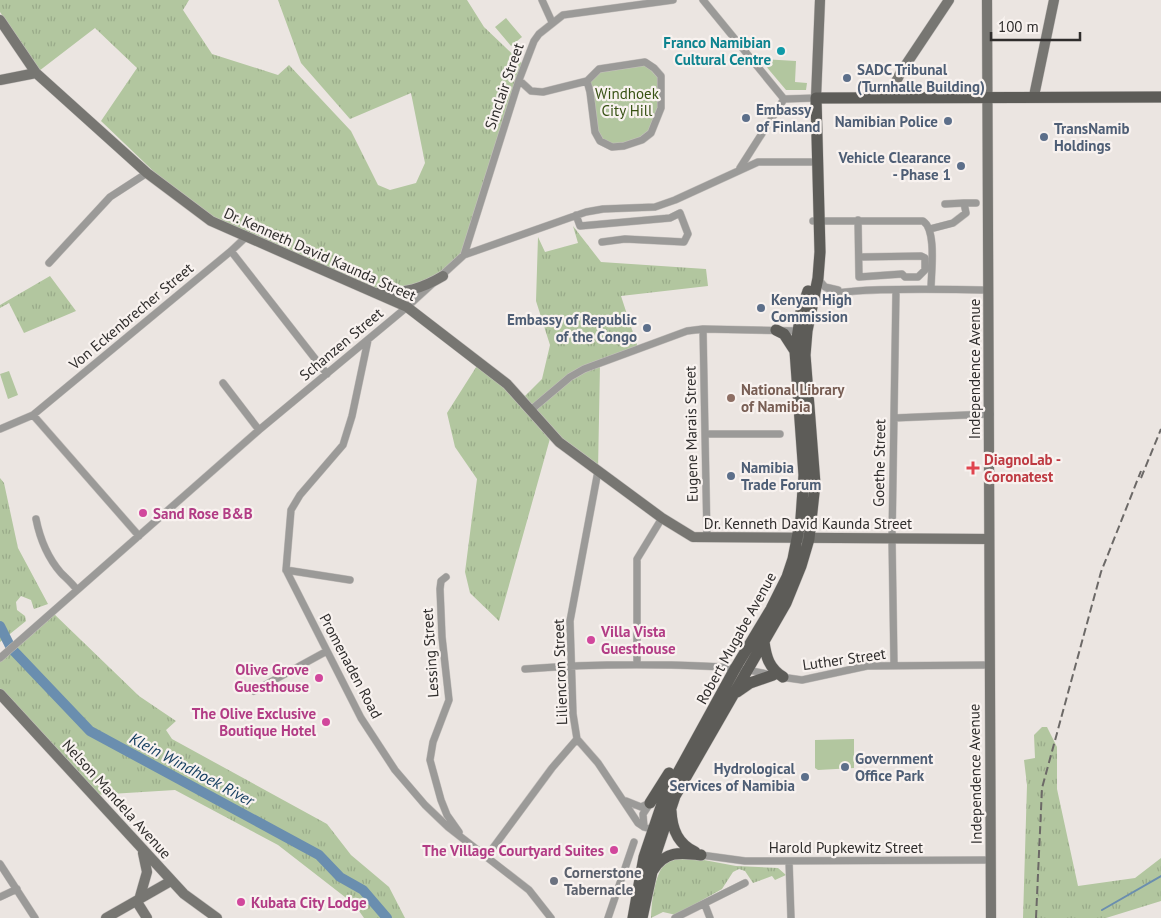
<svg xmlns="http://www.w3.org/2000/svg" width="1161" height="918" font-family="'PT Sans',sans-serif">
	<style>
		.grass { fill: url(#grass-tufts) }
		.green { fill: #b2c69f }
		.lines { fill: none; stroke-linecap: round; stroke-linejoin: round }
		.stream { stroke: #6a8eaf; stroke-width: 2 }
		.river { stroke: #6a8eaf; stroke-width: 10 }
		.street-casing { stroke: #c5c0bd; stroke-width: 8 }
		.secondary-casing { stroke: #c5c0bd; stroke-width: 11 }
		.primary-casing { stroke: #c5c0bd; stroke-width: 12 }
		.street { stroke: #9b9a98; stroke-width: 7 }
		.secondary { stroke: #777672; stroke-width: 10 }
		.primary { stroke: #5d5c58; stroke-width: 11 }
		.rail { stroke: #6c6967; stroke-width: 2; stroke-dasharray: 8 4; stroke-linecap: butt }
		.culture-dot { fill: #0f9aa8; stroke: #f8f2ef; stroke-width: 2 }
		.service-dot { fill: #5c6f8a; stroke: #f8f2ef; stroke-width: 2 }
		.education-dot { fill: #8d6e63; stroke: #f8f2ef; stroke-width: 2 }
		.health-dot { fill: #e0444e; stroke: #f8f2ef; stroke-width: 2 }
		.hotel-dot { fill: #d1479c; stroke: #f8f2ef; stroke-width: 2 }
		.worship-dot { fill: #6b7280; stroke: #f8f2ef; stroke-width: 2 }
		.labels { text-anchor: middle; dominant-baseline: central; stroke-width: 4.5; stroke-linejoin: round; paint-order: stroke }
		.culture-label { font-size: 15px; font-weight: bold; fill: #0d838f; stroke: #f8f2ef; text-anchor: end }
		.service-label { font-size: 15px; font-weight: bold; fill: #4e5e75; stroke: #f8f2ef; text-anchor: start }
		.street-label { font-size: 15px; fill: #2f2d2c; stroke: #f8f2ef }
		.park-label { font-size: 15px; fill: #385214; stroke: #f8f2ef }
		.education-label { font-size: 15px; font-weight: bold; fill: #785e54; stroke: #f8f2ef; text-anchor: start }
		.health-label { font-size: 15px; font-weight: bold; fill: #be3a42; stroke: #f8f2ef; text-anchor: start }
		.hotel-label { font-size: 15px; font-weight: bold; fill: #b23c85; stroke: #f8f2ef; text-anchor: start }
		.worship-label { font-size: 15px; font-weight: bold; fill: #5b616d; stroke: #f8f2ef; text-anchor: start }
		.water-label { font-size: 16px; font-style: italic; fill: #133d5f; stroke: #f8f2ef }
	</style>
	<defs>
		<pattern id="grass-tufts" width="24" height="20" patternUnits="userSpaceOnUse" patternTransform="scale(1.25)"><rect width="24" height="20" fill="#b2c69f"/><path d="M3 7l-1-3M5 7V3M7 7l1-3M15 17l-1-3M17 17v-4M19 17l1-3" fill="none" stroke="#99aa89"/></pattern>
	</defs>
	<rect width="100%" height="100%" fill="#ebe5e1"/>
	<!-- grass -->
	<path class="grass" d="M0 0H189L183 10 212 54 278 75 289 65 351 131 378 185 390 190 416 183 425 163 411 93 350 119 301 63 278 0H467L484 27 525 66 464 255 429 284 371 291 211 221 170 187 101 121 137 68 95 28 39 71 0 12Z
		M573 226 601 262 706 269 708 286 621 296 638 348 600 364 598 471 551 435 499 621 470 593 465 572 477 479 455 447 447 413 480 361 522 399 542 379 550 345 536 301 538 237 545 252 578 243Z
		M50 276 76 311 24 333 9 303 0 308V305Z
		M0 478 4 483 18 548 48 604 34 609 31 600 21 596 16 602 17 610 25 616 26 621 0 642Z
		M52 612 139 696 176 721 166 730 172 739 327 824 351 855 389 887 405 918H364L354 904 278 845 175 790 94 795 0 694V658Z
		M1042 727H1047L1057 747V789L1078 886 1135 878 1161 858V901L1106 918H1023L1027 785 1024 760 1035 758 1034 735Z
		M688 857 736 866 778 868 786 875 775 880 772 876 753 883 745 871 739 869 733 872 722 889 676 915 663 912 651 918C652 898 654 876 667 860Z"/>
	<!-- green -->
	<path class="green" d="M506 18 522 37 511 46 495 27Z
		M760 59 796 61 795 82 807 83 806 90H786Z
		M645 62 661 76 659 118 642 140 612 147 596 137 589 77 599 69Z
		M9 371 18 395 8 399 0 374Z
		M854 739V768L818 770 815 768V740Z"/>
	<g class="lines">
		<!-- stream -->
		<path class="stream" d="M1102 910 1161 876"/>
		<!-- river -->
		<path class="river" d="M0 626 11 648 90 731 319 855 340 877 363 890 387 918"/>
		<defs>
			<path id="street" d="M542 0 552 22
				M703 0 784 99
				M519 80 531 91 543 92 587 81 599 69 645 62 654 68 661 76V108L651 133 642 140 624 146 612 147 600 141 595 132 590 92 587 81
				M784 99 816 98
				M740 168 784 99
				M964 203H976
				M576 215 580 226 670 218 680 213 688 234 684 242 625 239 602 242
				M858 220 859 277 902 274 905 277H918L925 270V258L921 256 859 257
				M813 221H923C937 230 931 273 931 289
				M930 229 953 223 966 213 964 203 945 204
				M231 251 327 374
				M464 255 519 80 534 41 539 34 563 15 673 0
				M49 263 110 197 147 173
				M818 279 825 287 838 290
				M814 300C831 285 960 290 989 290
				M703 329 707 538
				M368 340 352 416 343 445 300 495 291 510 286 570 361 718 395 770 425 805 448 827 529 890 551 918
				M223 383 259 430
				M532 409 570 377 584 369 687 331 703 329 801 331
				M33 415 139 536
				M894 418 990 414
				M0 429 33 415 231 251 246 237
				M705 434H780
				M598 471 570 621 573 714 577 739 598 763 638 823 644 827 656 830
				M36 519C40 539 48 558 61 573 67 579 72 583 77 590
				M286 570 350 580
				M446 577 441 581 440 589 442 637 449 700 433 742 430 760 441 800 447 815 459 832
				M0 658 259 430 407 307 464 255 586 212 603 209 655 207 675 200 758 162H819
				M637 664V559L662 518
				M894 665 892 539 896 291
				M525 669C573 665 622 664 671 665 705 666 737 666 771 675
				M781 677 802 680 867 666 989 665
				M254 691 327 651
				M626 801 641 807 650 803
				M644 827 643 814 649 805
				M701 855 745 861 991 860
				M487 856 552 768 577 739
				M789 861 791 918
				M0 864 35 918
				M0 897 17 889
				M705 905 710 918
				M608 918 634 842
				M675 918 745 883"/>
			<path id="secondary" d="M987 0 991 918
				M0 20 36 73 147 173 211 221 407 307 507 384 559 442 662 518 693 537 989 539
				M0 80 36 73
				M1034 96 1054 0
				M888 97 901 72 949 0
				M816 98 820 0
				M380 292C404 294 423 288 443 276
				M0 694 184 894 217 918
				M139 900 147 872 143 853
				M137 902 147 918
				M106 918 171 881"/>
			<path id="primary" d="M776 330 784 334 795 351
				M764 642C766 657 769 668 783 677
				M737 692 750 683 773 675
				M650 803 669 773
				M671 811C672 830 678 844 695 852
				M653 870C665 851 680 852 701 855
				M633 918 644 857 664 798 736 667 771 609 787 577 793 559 801 518 804 475 795 351 801 312 808 291
				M642 918 656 853 675 796 786 603 801 566 809 539 815 484 805 355 807 331 818 278 820 252 816 98 1161 97"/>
		</defs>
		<!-- street casing -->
		<use href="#street" class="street-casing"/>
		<!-- secondary casing -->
		<use href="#secondary" class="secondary-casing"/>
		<!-- primary casing -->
		<use href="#primary" class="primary-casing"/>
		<!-- street -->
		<use href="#street" class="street"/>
		<!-- secondary -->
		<use href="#secondary" class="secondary"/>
		<!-- primary -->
		<use href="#primary" class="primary"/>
		<!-- rail -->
		<path class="rail" d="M1141 478 1161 429
			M1036 918 1042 788 1101 572 1141 471"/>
	</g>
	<!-- markers -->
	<circle class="culture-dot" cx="781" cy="51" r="5"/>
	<g class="service-dot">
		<circle cx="847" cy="78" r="5"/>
		<circle cx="746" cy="118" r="5"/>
		<circle cx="948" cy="121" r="5"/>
		<circle cx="1044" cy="137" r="5"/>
		<circle cx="961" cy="166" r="5"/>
		<circle cx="761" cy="308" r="5"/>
		<circle cx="647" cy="328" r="5"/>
		<circle cx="731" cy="476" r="5"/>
		<circle cx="845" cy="767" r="5"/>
		<circle cx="805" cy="777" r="5"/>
	</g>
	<circle class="education-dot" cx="731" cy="398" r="5"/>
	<path class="health-dot" d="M970.5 460.5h5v5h5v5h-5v5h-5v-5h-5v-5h5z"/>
	<g class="hotel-dot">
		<circle cx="143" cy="513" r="5"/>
		<circle cx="591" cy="640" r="5"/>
		<circle cx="319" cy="678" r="5"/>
		<circle cx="326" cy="722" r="5"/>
		<circle cx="614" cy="850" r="5"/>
		<circle cx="241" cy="902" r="5"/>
	</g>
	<circle class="worship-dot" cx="554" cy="881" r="5"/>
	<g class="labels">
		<!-- culture labels -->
		<g class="culture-label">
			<text x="771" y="42">Franco Namibian<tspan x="771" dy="17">Cultural Centre</tspan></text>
		</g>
		<!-- service labels -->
		<g class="service-label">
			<text x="857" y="69">SADC Tribunal<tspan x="857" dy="17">(Turnhalle Building)</tspan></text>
			<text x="756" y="109">Embassy<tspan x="756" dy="17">of Finland</tspan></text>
			<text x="938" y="121" text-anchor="end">Namibian Police</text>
			<text x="1054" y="128">TransNamib<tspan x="1054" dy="17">Holdings</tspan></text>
			<text x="951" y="157" text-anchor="end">Vehicle Clearance<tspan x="951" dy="17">- Phase 1</tspan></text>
			<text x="771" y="299">Kenyan High<tspan x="771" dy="17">Commission</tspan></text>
			<text x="637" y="319" text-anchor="end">Embassy of Republic<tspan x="637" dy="17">of the Congo</tspan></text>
			<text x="741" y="467">Namibia<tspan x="741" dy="17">Trade Forum</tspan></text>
			<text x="855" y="758">Government<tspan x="855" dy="17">Office Park</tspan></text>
			<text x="795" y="768" text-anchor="end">Hydrological<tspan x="795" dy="17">Services of Namibia</tspan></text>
		</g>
		<!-- street labels -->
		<g class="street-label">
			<text transform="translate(504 86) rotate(-71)">Sinclair Street</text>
			<text transform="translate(320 254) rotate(24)">Dr. Kenneth David Kaunda Street</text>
			<text transform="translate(131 316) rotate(-40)">Von Eckenbrecher Street</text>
			<text transform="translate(341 344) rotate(-40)">Schanzen Street</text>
			<text transform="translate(974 369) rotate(-90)">Independence Avenue</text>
			<text transform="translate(691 434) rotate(-91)">Eugene Marais Street</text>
			<text transform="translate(879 463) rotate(-89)">Goethe Street</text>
			<text x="808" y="523">Dr. Kenneth David Kaunda Street</text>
			<text transform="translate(736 638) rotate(-61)">Robert Mugabe Avenue</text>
			<text transform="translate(430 653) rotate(-94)">Lessing Street</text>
			<text transform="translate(844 659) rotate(-8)">Luther Street</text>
			<text transform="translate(351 666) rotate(62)">Promenaden Road</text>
			<text transform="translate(560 672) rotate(-92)">Liliencron Street</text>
			<text transform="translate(975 774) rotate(-91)">Independence Avenue</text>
			<text transform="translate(117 799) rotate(48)">Nelson Mandela Avenue</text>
			<text x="846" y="847">Harold Pupkewitz Street</text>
		</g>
		<!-- park labels -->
		<g class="park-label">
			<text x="627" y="93">Windhoek<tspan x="627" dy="17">City Hill</tspan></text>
		</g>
		<!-- education labels -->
		<g class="education-label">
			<text x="741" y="389">National Library<tspan x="741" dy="17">of Namibia</tspan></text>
		</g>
		<!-- health labels -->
		<g class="health-label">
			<text x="984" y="459">DiagnoLab -<tspan x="984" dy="17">Coronatest</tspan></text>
		</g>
		<!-- hotel labels -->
		<g class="hotel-label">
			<text x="153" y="513">Sand Rose B&amp;B</text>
			<text x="601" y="631">Villa Vista<tspan x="601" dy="17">Guesthouse</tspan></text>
			<text x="309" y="669" text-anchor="end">Olive Grove<tspan x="309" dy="17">Guesthouse</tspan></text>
			<text x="316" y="713" text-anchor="end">The Olive Exclusive<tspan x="316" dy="17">Boutique Hotel</tspan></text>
			<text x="604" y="850" text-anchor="end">The Village Courtyard Suites</text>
			<text x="251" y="902">Kubata City Lodge</text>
		</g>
		<!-- worship labels -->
		<g class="worship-label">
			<text x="564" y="872">Cornerstone<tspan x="564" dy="17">Tabernacle</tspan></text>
		</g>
		<!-- water labels -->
		<g class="water-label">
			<text transform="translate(192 769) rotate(28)">Klein Windhoek River</text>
		</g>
	</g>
	<!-- scale -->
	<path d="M991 32v8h89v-8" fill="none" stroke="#2f2d2c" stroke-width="2.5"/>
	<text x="998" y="32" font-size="15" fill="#2f2d2c" stroke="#f8f2ef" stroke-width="4" paint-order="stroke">100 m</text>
</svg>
